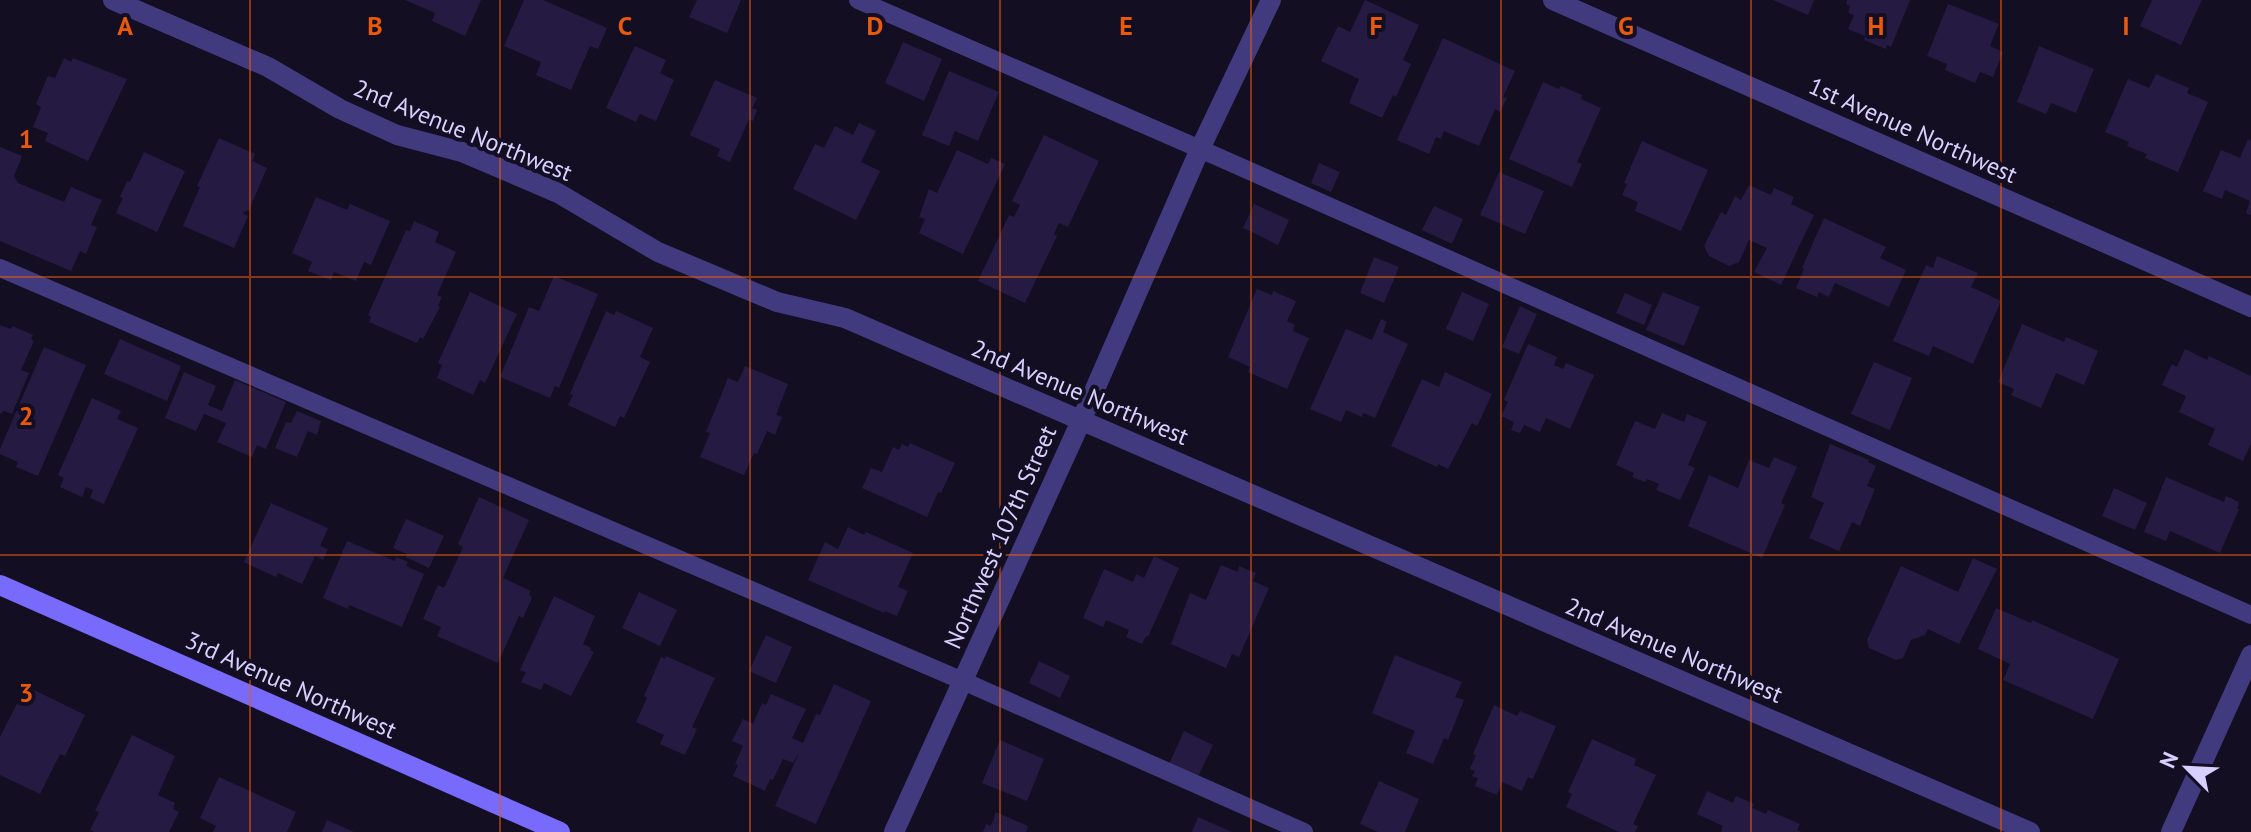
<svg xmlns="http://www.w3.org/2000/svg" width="2251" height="832" font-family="'PT Sans',sans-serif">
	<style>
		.building { fill: #251b42 }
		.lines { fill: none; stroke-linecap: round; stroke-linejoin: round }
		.lane { stroke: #423a7f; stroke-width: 18 }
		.street { stroke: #423a7f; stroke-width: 20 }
		.secondary { stroke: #786afb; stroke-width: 20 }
		.grid { fill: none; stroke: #e8590c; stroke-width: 2; stroke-opacity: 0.55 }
		.labels { text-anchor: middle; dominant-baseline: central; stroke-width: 8; stroke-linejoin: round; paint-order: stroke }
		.street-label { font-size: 24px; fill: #d8d0fe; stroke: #130e22 }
		.grid-label { font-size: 26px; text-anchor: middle; font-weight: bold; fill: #e8590c; stroke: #130e22; stroke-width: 8; stroke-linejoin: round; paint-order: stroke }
	</style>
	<rect width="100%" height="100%" fill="#130e22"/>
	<!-- building -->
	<path class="building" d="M405 0H481L465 36 432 21 435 13Z
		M524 0H543L607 28 598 49 590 46 571 90 536 75 541 62 504 46Z
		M697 0H741L727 33 689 17Z
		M1365 0 1419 25 1403 60 1411 64 1396 97 1393 95 1382 118 1349 103 1359 79 1321 61 1338 26 1350 32Z
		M1773 0H1814L1808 15Z
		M1847 0H1910L1891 47 1887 45 1886 49 1864 40 1865 36 1848 29 1854 15 1848 13 1850 6 1846 4Z
		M2152 0H2202L2181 45 2140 26Z
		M1948 4 1999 24 1990 46 2003 52 1993 77 1980 72 1975 83 1945 70 1947 64 1927 56Z
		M1443 38 1515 71 1503 97 1507 98 1500 112 1495 109 1479 146 1444 131 1441 139 1436 137 1429 154 1397 140Z
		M903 42 942 59 924 101 885 83Z
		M635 46 666 60 660 73 674 80 656 121 640 114 636 122 606 108Z
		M2039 46 2094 69 2076 113 2051 103 2046 114 2017 102Z
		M64 58 71 62 73 58 127 79 88 161 45 141 48 133 33 127 41 107 36 104 48 76 55 78Z
		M949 71 999 92 978 141 955 131 949 146 922 135Z
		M2156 74 2189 88 2187 93 2208 102 2178 172 2145 158 2147 154 2127 146 2129 142 2105 132 2128 79 2149 88Z
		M715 80 757 98 752 108 757 110 753 121 749 119 730 162 717 156 720 149 690 135Z
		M1543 82 1559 89 1561 86 1582 95 1581 99 1601 108 1577 162 1582 164 1572 187 1509 159Z
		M859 123 876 131 861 162 880 171 856 220 793 189 815 144 824 148 835 126 853 135Z
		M1044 135 1099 161 1068 227 1059 223 1054 234 1057 236 1025 303 978 281 1009 215 1014 217 1020 205 1012 201Z
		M219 138 255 154 252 161 267 168 249 210 242 213 248 216 234 248 183 226 200 187 197 186Z
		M2248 139 2251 141V215L2246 213 2250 201 2225 190 2222 199 2203 191 2221 150 2240 158Z
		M1642 141 1708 170 1681 231 1635 211 1638 202 1622 195 1627 184 1624 183Z
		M0 147 22 156 14 176 18 183 64 202 71 187 102 200 91 225 97 227 86 254 80 251 71 271 0 241Z
		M957 150 988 164 991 158 1005 164 963 254 919 233 925 219 919 217 929 189 937 193Z
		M144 152 185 171 157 232 116 213 123 198 120 197 127 181 130 182Z
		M1319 163 1340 172 1331 192 1311 183Z
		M1499 172 1544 191 1525 234 1480 215Z
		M1749 185 1771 195 1774 188 1794 197 1791 204 1814 215 1781 285 1754 272 1767 248 1749 240 1739 262 1729 266 1709 256 1704 246 1721 212 1726 215 1735 196 1741 200Z
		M316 197 347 210 350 204 390 221 371 265 364 262 356 281 334 272 331 280 308 271 312 262 292 253Z
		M1254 204 1289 220 1278 245 1243 228Z
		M1434 206 1463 219 1452 244 1422 230Z
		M1824 218 1886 247 1880 258 1906 270 1889 307 1835 283 1829 297 1819 292 1817 297 1796 288 1804 269 1802 268Z
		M414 221 439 232 435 242 456 252 437 295 442 297 438 306 440 307 423 339 420 337 417 343 369 322 371 317 368 315 406 230 410 231Z
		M1937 256 1978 273 1971 287 2001 301 1973 364 1933 346 1929 356 1893 341 1926 265 1933 268Z
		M1374 257 1399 267 1384 303 1360 293Z
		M554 276 598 294 559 388 555 386 550 398 500 377 529 307 539 311Z
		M1257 289 1272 295 1273 291 1296 301 1287 321 1295 325 1293 331 1309 338 1287 389 1248 372 1250 367 1228 357Z
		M470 292 517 314 485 383 480 380 473 395 437 378 442 365 438 363Z
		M1462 292 1489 304 1473 341 1446 329Z
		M1663 292 1700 307 1684 346 1646 330Z
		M1625 293 1652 305 1644 325 1616 313Z
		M1520 306 1537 314 1519 354 1502 347Z
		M606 311 614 315 616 311 653 328 640 357 650 362 624 418 620 416 615 427 568 405 573 395 570 394Z
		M1381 319 1387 322 1383 332 1408 344 1375 418 1363 413 1362 417 1346 410 1341 422 1310 409 1346 329 1372 340Z
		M2022 324 2064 342 2066 337 2098 351 2084 385 2056 373 2041 408 2011 395 2014 389 1998 382Z
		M0 325 11 329 12 326 33 335 31 339 34 341 21 370 29 373 12 414 4 411 0 414Z
		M120 339 181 366 167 401 104 374Z
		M1528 344 1557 357 1554 365 1563 369 1566 363 1594 375 1570 429 1546 418 1540 432 1524 425 1520 433 1511 430 1514 422 1501 416 1508 402 1504 400Z
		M44 347 86 365 38 476 16 467 18 462 0 454V449Z
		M2185 349 2207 360 2209 356 2251 376V444L2243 461 2208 445 2215 429 2179 412 2186 396 2162 385 2172 364 2177 367Z
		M1874 362 1912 378 1890 430 1851 414Z
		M745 366 788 384 776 415 782 417 775 435 767 431 757 454 754 453 744 475 700 457 710 433 706 432 728 378 738 382Z
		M184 372 216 386 208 405 222 411 235 380 286 402 266 449 257 445 252 457 217 442 226 423 204 414 196 431 165 418Z
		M1445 372 1492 394 1477 426 1472 423 1448 469 1438 464 1437 467 1391 446 1422 379 1439 387Z
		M92 398 121 411 117 419 138 428 104 504 90 498 93 490 86 487 82 497 60 487 64 478 58 475Z
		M297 411 321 421 317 435 308 431 297 457 275 448 286 422 291 423Z
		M1662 413 1684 422 1687 414 1707 422 1688 465 1695 468 1680 500 1656 490 1659 484 1647 479 1645 482 1632 477 1634 473 1616 465 1635 421 1655 429Z
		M910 443 955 463 941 493 938 492 927 517 862 488 871 468 882 472 893 447 899 450 902 444 908 447Z
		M1830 444 1869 460 1868 462 1876 466 1867 486 1875 489 1860 526 1852 522 1839 551 1809 538 1824 503 1811 497Z
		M1774 457 1797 467 1781 503 1785 505 1762 558 1688 526 1709 475 1738 488 1749 460 1769 468Z
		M2166 477 2224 502 2226 496 2239 502 2237 509H2239L2220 553 2170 531 2166 541 2144 532Z
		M2114 488 2147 503 2135 530 2102 516Z
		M479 497 529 520 503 578 531 591 529 594 532 598 523 618 519 616 498 663 437 636 441 627 423 619 438 585 444 588 463 547 458 544Z
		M271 503 328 528 320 546 328 549 323 560 315 556 302 584 278 573 276 577 244 562Z
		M406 519 444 536 429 568 406 557 407 554 393 548Z
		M848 527 864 535 866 532 913 553 898 587 908 591 897 616 885 611 884 613 808 580 825 542 838 549Z
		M347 541 395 561 396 557 408 562 406 566 424 574 402 627 349 605 348 609 323 598Z
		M1154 556 1179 568 1148 637 1146 636 1142 644 1126 637 1129 630 1106 620 1103 627 1083 618 1104 569 1133 582 1136 574 1144 578Z
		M1973 558 1997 569 1959 644 1928 629 1925 635 1911 640 1903 658 1896 660 1869 648 1867 640 1901 566 1958 592Z
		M1221 565 1238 572 1239 566 1256 573 1253 581 1269 588 1239 657 1232 654 1226 668 1171 644 1190 593 1206 600Z
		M639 592 677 610 660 646 622 628Z
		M554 596 595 616 583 644 591 648 590 650 594 652 571 696 544 683 541 690 521 682 526 672 520 670Z
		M1996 608 2031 623 2032 620 2119 659 2093 719 2003 680 2010 664 1978 649Z
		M766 635 792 647 776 683 749 671Z
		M1395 655 1462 682 1455 697 1464 700 1448 740 1444 738 1433 764 1406 753 1415 731 1372 713Z
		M666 656 715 678 692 727 697 729 685 755 660 744 664 735 636 722 647 698 644 696 661 657 665 659Z
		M1039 661 1070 676 1060 698 1029 683Z
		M834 684 871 701 816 824 775 806 799 753 793 763 783 759 773 780 770 779 765 791 733 776 738 765 735 764 743 746 732 741 743 719 753 724 762 703 766 705 771 694 806 709 792 738 803 743 816 714 820 715Z
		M26 686 85 715 65 756 60 754 40 794 0 775V737Z
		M1494 705 1517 716 1520 711 1556 726 1533 779 1528 777 1522 791 1502 782 1497 795 1475 786 1478 778 1472 776 1475 771 1470 769 1476 755 1473 754Z
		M1184 731 1213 745 1198 777 1169 764Z
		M132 735 175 756 158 795 175 803 173 809 179 812 169 832H94L90 830 99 812 95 811Z
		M1592 739 1636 759 1634 765 1656 775 1633 824 1638 826 1635 832H1619L1566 807 1572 794 1568 792Z
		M1000 740 1044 759 1027 801 982 783Z
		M219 777 296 812 287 832H213L216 826 200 818Z
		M1379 781 1419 799 1405 832H1378L1360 824Z
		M1707 791 1733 803 1736 796 1754 804 1752 808 1766 814 1768 810 1800 824 1797 830 1802 832H1721L1723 826 1697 814Z
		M996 812 1028 826 1026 832H983L986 824 991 826Z
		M1198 817 1232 832H1192Z
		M327 820 354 832H322Z"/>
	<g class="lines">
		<!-- lane -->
		<path class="lane" d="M858 0 1200 149 2251 615
			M0 268 963 681 1304 832"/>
		<!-- street -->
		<path class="street" d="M113 0 268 67 340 109 397 135 462 152 558 193 658 252 777 302 845 318 2030 832
			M1553 0 2251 307
			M894 832 1081 421 1200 149 1271 0
			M2171 832 2251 655"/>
		<!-- secondary -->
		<path class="secondary" d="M0 585 560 832"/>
	</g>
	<!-- grid -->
	<path class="grid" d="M250 0V832M500 0V832M750 0V832M1000 0V832M1251 0V832M1501 0V832M1751 0V832M2001 0V832M0 277H2251M0 555H2251"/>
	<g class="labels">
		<!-- street labels -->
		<g class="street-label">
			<text transform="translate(463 130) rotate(22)">2nd Avenue Northwest</text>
			<text transform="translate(1913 130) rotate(24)">1st Avenue Northwest</text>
			<text transform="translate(1080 392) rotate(23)">2nd Avenue Northwest</text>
			<text transform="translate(1000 537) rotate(-66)">Northwest 107th Street</text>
			<text transform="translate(1674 650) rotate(23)">2nd Avenue Northwest</text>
			<text transform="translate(291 685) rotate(24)">3rd Avenue Northwest</text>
		</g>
	</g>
	<g class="grid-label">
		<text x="125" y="35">A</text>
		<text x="375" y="35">B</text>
		<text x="625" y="35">C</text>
		<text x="875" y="35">D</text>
		<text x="1126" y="35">E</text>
		<text x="1376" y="35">F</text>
		<text x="1626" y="35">G</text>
		<text x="1876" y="35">H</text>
		<text x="2126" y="35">I</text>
		<text x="26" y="148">1</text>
		<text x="26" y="425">2</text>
		<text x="26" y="702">3</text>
	</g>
	<!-- north arrow -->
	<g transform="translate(2187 768) rotate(294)" stroke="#130e22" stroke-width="6" paint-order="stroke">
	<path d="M0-6L14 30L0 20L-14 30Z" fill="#d8d0fe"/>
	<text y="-12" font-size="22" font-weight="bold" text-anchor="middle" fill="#d8d0fe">N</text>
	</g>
</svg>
